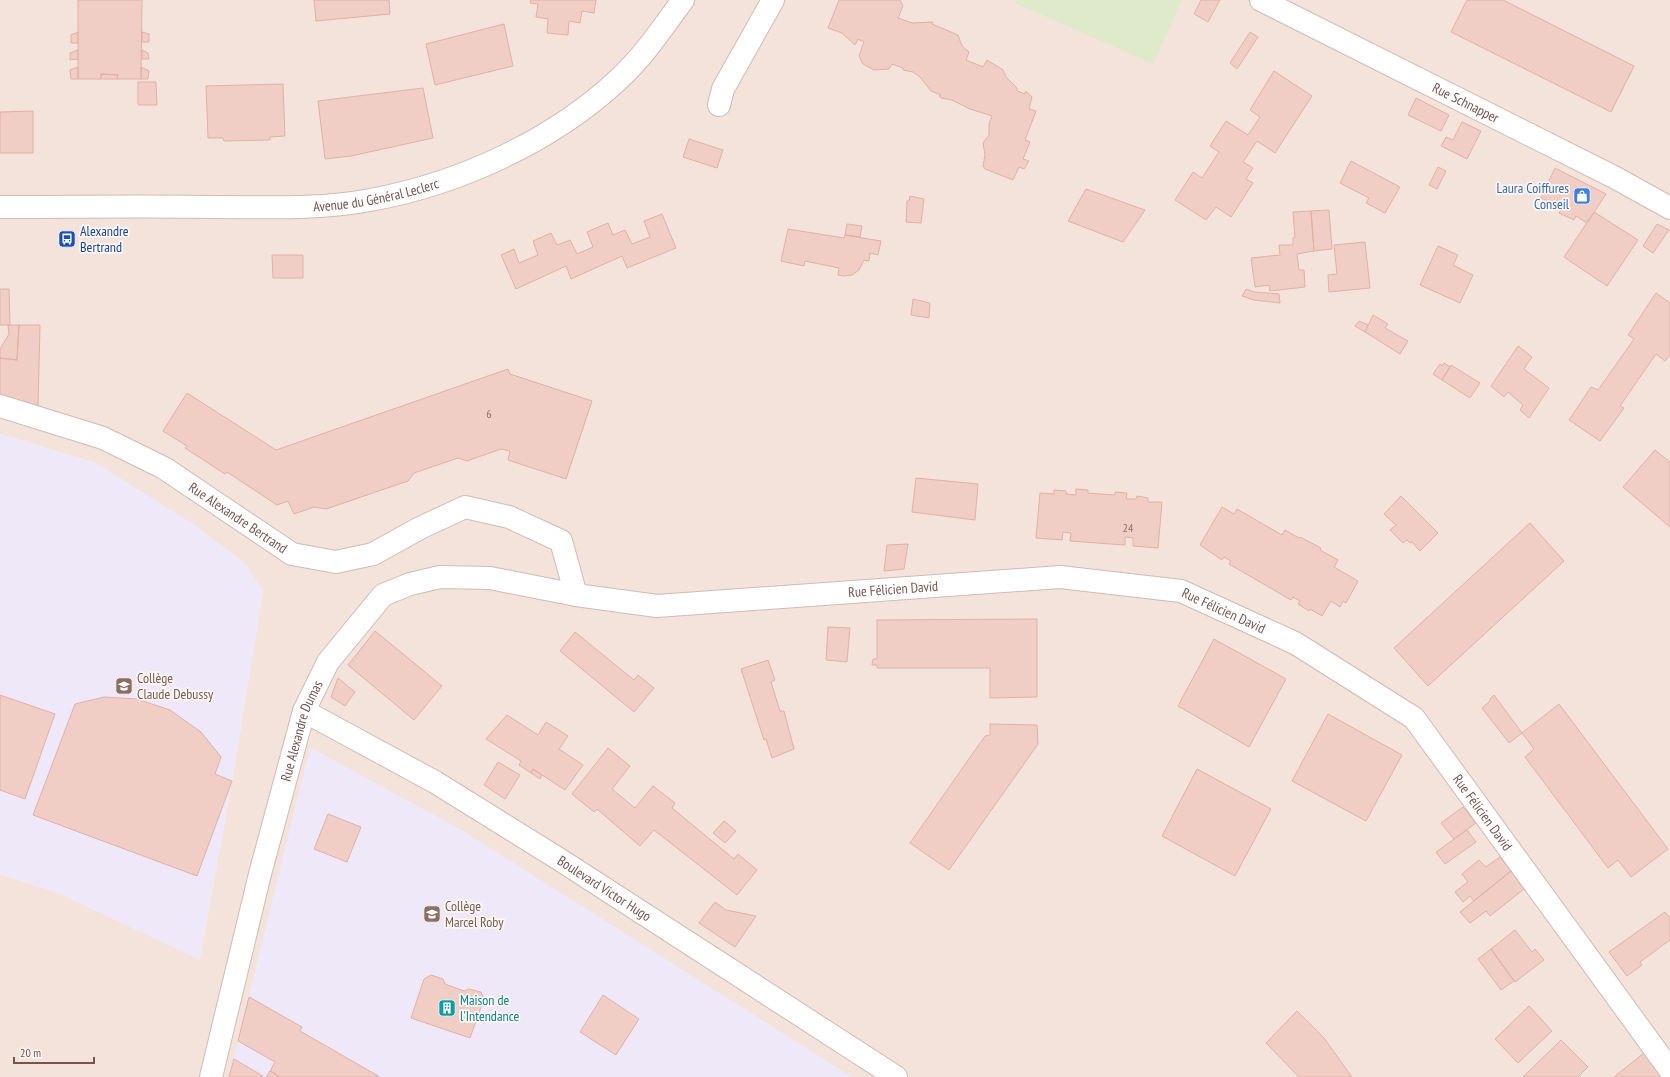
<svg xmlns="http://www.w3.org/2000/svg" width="1670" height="1077" font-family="'PT Sans Narrow',sans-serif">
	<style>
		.residential { fill: #f3e3db }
		.education { fill: #efe8f9 }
		.green { fill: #deeaca }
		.building { fill: #f0cdc5; stroke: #e2b0a6 }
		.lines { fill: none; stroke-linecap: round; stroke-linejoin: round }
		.minor-casing { stroke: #d1bbb4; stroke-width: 24 }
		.tertiary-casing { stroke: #d1bbb4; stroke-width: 24 }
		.secondary-casing { stroke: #d4bab1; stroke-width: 24 }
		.minor { stroke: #fff; stroke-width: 22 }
		.tertiary { stroke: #fff; stroke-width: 22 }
		.secondary { stroke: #fff; stroke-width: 22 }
		.labels { text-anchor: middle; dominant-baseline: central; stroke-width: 3.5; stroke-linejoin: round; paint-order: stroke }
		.number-label { font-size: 12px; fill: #95736c }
		.street-label { font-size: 14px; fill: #77554f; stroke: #fef7f3 }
		.shop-label { font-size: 14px; fill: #366cbe; stroke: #fef7f3; text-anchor: end }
		.transit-label { font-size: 14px; fill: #164399; stroke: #fef7f3; text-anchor: start }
		.education-label { font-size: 14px; fill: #785e54; stroke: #fef7f3; text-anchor: start }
		.culture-label { font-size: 14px; fill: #0d838f; stroke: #fef7f3; text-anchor: start }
	</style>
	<rect width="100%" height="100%" fill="#fcf3ec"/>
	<!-- residential -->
	<path class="residential" d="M0 0H1670V1077H0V874L56 892 200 959 232 781 263 591 96 463 0 434Z"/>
	<!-- education -->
	<path class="education" d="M0 434 96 463 193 524 245 563 263 591 232 781 200 960 56 892 0 874Z
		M310 747 463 831 852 1077H229Z"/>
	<!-- green -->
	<path class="green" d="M1016 0H1182L1153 64 1015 3Z"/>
	<!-- building -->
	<path class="building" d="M78 0H142L141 79H117L118 75 101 74V79H78Z
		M314 0H389L390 14 316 21Z
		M531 0H596L594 13 582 11 580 23 569 21 568 35 547 33 548 19 536 17 538 4 530 3Z
		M839 0H900L903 6 898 18 912 23 933 22 932 24 958 35 962 46 969 52 966 60 983 67 987 60 1003 70 1006 77 1017 88V91L1025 94V92H1027L1032 97 1029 109 1036 111 1025 140 1030 142 1023 159 1029 161 1024 169 1019 167 1013 180 985 169 983 166 985 155 983 143 989 135V124L992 116 970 109 952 100 941 98 939 96 941 95 931 91 920 77 913 72 903 70V68L892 64 889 69 874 70 863 64 859 56 864 42 858 39 855 45 842 33 828 28Z
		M1201 0H1220L1208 22 1194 14Z
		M1467 0H1503L1634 66 1611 112 1451 32Z
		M504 24 513 66 435 85 426 44Z
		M78 32V43H71V35Z
		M142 32 149 34V42H142Z
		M1250 32 1258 37 1237 69 1230 63Z
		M78 50V59L70 60V53Z
		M142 50 148 53 149 59H142Z
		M78 67V79H71L70 70Z
		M141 67 149 71 148 79H141Z
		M1274 71 1312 96 1275 153 1257 141 1243 162 1253 168 1246 179 1253 183 1231 217 1216 207 1206 220 1175 200 1193 172 1202 178 1219 152 1210 146 1226 121 1248 135 1260 117 1250 110Z
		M101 74 118 75 117 79H101Z
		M138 82H156L157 105H138Z
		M283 84 285 136 270 137V140L224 141 223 138H208L206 86Z
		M423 88 433 138 351 156 325 159 318 101Z
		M1416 98 1449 115 1441 131 1408 115Z
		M33 111V153H0V112Z
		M1462 122 1481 131 1467 159 1441 146 1446 137 1453 140Z
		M689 139 723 150 717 168 683 157Z
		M1351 161 1400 187 1385 213 1366 203 1369 198 1340 183Z
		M1438 167 1446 171 1437 189 1429 185Z
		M1555 168 1606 194 1587 223 1576 216 1574 220 1559 213 1562 208 1541 198Z
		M1086 189 1145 210 1123 242 1068 221Z
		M910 196 924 199 921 223 906 222 907 201H909Z
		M1329 210 1332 249 1314 251 1311 211Z
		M1311 211 1314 251 1297 254 1299 270H1304L1305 287 1270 291 1269 285 1255 287 1251 258 1280 255 1279 245H1293V238L1295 237 1293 212Z
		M1594 212 1638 240 1607 286 1564 257Z
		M662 214 676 248 627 268 622 256 571 279 566 266 516 289 501 255 514 249 519 263 538 255 533 241 551 233 557 245 570 240 577 254 593 247 587 232 608 223 613 235 625 230 632 244 650 237 644 221Z
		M847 224 862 226 860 237 845 235Z
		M1657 224 1669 230 1653 253 1643 246Z
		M788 229 844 238 845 235 881 241 878 255 870 253 869 261 864 260 859 270 852 275 843 276 838 275 839 268 805 261 804 266 781 261Z
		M1365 242 1370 288 1329 292 1328 275 1337 274 1334 245Z
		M1438 246 1458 255 1453 265 1473 275 1460 303 1420 285Z
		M272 255H303V278H273Z
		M0 289H9L10 325H0Z
		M1246 289 1254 292 1279 294 1280 303 1254 300 1242 296Z
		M1656 293 1670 303V355L1665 361 1656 354 1620 406 1624 408 1600 441 1569 420 1591 387 1598 390 1634 339 1628 335Z
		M913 299 930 303 929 318 911 315Z
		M1373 315 1388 324 1385 328 1408 341 1400 354 1365 332Z
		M1359 321 1368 325 1365 332 1355 326Z
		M8 325H19L17 360 0 358V349L9 334Z
		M19 325H40L38 408 0 396V358L17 360Z
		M1518 346 1532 357 1524 369 1549 388 1529 418 1520 410 1523 405 1508 392 1504 397 1491 386Z
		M1444 363 1450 367 1442 380 1433 374 1440 364 1442 366Z
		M1451 365 1480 383 1470 398 1442 380Z
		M508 369 510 374 592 401 566 479 508 460 510 451 501 449 467 461 458 458 414 473 408 481 326 509 314 507 294 514 288 501 277 505 227 472 225 474 185 448 187 446 163 431 187 393 276 450Z
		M1655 450 1670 462V527L1623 487Z
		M916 478 978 484 975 520 912 512Z
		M1076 489 1088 490V493L1115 495V492L1127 493 1126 499H1136L1137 496 1148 498V502H1162L1158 548 1133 546V538L1125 537V545L1070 541 1071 533 1063 532 1062 540 1036 538 1040 493 1054 494V490L1066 491V494L1076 495Z
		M1401 496 1438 533 1420 551 1412 542 1410 543 1407 540 1403 543 1390 530 1396 525 1384 514Z
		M1222 507 1234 514 1237 509 1282 535 1285 530 1299 538 1300 537 1321 548 1320 550 1338 560 1334 567 1358 581 1346 603 1343 601 1340 607 1331 601 1322 616 1310 609 1309 611 1298 604 1300 601 1293 597 1291 600 1229 564 1231 561 1224 557 1222 560 1200 545Z
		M1530 523 1564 561 1428 686 1394 648Z
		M908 544 904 569 884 571 887 545Z
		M1037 619V697L990 698V668H877V665H872L873 659H877V620Z
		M828 627 850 628 847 662 826 660Z
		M375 631 442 686 414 720 348 665Z
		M575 632 634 680 638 675 654 688 634 712 560 651Z
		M1214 639 1286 679 1249 747 1178 706Z
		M768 660 775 680 771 682 780 711H784L794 749 772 758 766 739 764 740 741 669Z
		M338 678 355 692 345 706 331 697Z
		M0 695 55 714 25 799 0 790Z
		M1494 695 1522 733 1509 743 1482 708 1490 701V699Z
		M104 697 137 699 170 710 201 732 221 757 215 774 232 781 197 876 33 815 75 704Z
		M1559 704 1668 849 1631 877 1618 860 1608 868 1525 757 1534 749 1522 733Z
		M1328 714 1402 755 1366 821 1292 781Z
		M507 715 538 735 546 722 568 736 559 749 583 765 565 790 533 769 531 773 519 765 521 761 486 739Z
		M990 724 1037 725 1038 744 949 870 910 843 985 736 990 735Z
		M608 748 630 766 612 789 635 808 653 786 675 803 672 808 734 859 738 854 757 870 737 895 654 830 640 846 597 809 594 812 572 794Z
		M498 762 520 775 505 799 484 785Z
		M533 769 542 775 540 779 531 773Z
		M1197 769 1271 809 1235 876 1162 836Z
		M1463 807 1476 823 1454 839 1441 823Z
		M328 814 361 827 347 862 314 849Z
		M724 821 736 831 725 843 713 833Z
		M1467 830 1476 842 1445 864 1436 852Z
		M1500 857 1511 871 1474 901 1470 896 1463 902 1455 892 1468 882 1462 874 1479 860 1486 867Z
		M1511 871 1524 889 1490 916 1486 911 1470 923 1460 912Z
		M715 902 726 910 756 916 735 947 699 923Z
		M1665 912 1670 918V940L1640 962 1642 965 1627 976 1609 952Z
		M1515 930 1532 952 1535 949 1544 960 1515 982 1491 949Z
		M1491 949 1514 981 1501 990 1478 959Z
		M431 975 443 979 445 984 464 991 469 989 481 992 484 999 470 1038 411 1018 424 979Z
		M603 995 639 1019 616 1055 580 1032Z
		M249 997 302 1027 300 1031 380 1077H280L270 1071 275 1062 238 1041Z
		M1529 1006 1552 1031 1518 1063 1495 1039Z
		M1297 1011 1324 1038 1352 1077H1299L1266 1043Z
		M1561 1040 1588 1067 1578 1077H1523Z
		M1644 1053 1661 1077H1614Z
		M234 1059 263 1076 262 1077H229Z
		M270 1071 280 1077H266Z"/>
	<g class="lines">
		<defs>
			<g id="minor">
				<path id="s1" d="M1261 0 1614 177 1670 208"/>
				<path d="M719 105 723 89 773 0"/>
				<path id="s2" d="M0 406 103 438 164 468 292 554 336 562 373 554 420 528 465 507 509 517 561 541 576 595"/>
				<path id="s3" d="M211 1077 260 874 304 711 328 662 383 595 410 584 440 577 490 578 576 595 657 606 1060 577 1181 591 1295 643 1414 718 1670 1070"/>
			</g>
			<g id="tertiary">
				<path id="s4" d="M304 711 435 782 562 861 896 1077"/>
			</g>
			<g id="secondary">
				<path id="s5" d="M0 207C71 207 141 206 212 207 265 207 318 210 370 200 459 184 553 141 619 79 644 56 663 27 683 0"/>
			</g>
		</defs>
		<!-- minor casing -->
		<use href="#minor" class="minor-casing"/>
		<!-- tertiary casing -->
		<use href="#tertiary" class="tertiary-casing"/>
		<!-- secondary casing -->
		<use href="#secondary" class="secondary-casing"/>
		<!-- minor -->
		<use href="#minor" class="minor"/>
		<!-- tertiary -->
		<use href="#tertiary" class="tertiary"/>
		<!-- secondary -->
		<use href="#secondary" class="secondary"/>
	</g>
	<!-- icons -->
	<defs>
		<symbol id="shop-square" viewBox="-11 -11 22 22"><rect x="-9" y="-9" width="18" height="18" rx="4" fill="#3f7fe0" stroke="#fef7f3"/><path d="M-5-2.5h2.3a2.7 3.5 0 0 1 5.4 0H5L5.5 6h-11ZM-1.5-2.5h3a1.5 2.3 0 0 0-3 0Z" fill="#fff"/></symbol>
		<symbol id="bus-square" viewBox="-11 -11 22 22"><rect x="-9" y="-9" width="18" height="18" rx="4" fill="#1a4fb4" stroke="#fef7f3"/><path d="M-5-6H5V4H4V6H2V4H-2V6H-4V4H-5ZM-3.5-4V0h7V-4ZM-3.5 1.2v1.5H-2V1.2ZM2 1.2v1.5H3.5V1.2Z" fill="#fff"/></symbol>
		<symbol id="school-square" viewBox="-11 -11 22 22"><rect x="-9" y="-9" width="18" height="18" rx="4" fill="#8d6e63" stroke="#fef7f3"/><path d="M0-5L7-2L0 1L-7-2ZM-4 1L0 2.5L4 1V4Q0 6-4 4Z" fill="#fff"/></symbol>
		<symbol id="building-square" viewBox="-11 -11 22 22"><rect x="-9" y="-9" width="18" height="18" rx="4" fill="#0f9aa8" stroke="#fef7f3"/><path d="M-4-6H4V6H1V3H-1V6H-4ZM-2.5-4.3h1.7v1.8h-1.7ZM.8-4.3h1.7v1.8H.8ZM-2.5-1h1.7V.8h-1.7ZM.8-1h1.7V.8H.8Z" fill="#fff"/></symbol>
	</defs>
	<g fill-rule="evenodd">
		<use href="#shop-square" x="1572" y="186" width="20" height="20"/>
		<use href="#bus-square" x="57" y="229" width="20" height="20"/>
		<use href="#school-square" x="114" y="676" width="20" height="20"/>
		<use href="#school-square" x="422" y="904" width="20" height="20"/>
		<use href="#building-square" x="437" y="998" width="20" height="20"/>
	</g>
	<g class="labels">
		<!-- number labels -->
		<g class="number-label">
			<text x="489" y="413">6</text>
			<text x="1128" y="527">24</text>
		</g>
		<!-- street labels -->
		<g class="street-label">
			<text stroke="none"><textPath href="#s1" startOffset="229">Rue Schnapper</textPath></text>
			<text stroke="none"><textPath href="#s5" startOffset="377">Avenue du Général Leclerc</textPath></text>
			<text stroke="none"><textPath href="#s2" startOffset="265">Rue Alexandre Bertrand</textPath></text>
			<text stroke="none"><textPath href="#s3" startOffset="1035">Rue Félicien David</textPath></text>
			<text stroke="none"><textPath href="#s3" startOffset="1371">Rue Félicien David</textPath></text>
			<text stroke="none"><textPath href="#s3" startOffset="358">Rue Alexandre Dumas</textPath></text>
			<text stroke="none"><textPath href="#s3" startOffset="1707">Rue Félicien David</textPath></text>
			<text stroke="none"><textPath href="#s4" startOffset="349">Boulevard Victor Hugo</textPath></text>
		</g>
		<!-- shop labels -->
		<g class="shop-label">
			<text x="1569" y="188">Laura Coiffures<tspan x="1569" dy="16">Conseil</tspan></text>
		</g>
		<!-- transit labels -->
		<g class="transit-label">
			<text x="80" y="231">Alexandre<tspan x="80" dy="16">Bertrand</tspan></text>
		</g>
		<!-- education labels -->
		<g class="education-label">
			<text x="137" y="678">Collège<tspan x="137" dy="16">Claude Debussy</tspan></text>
			<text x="445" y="906">Collège<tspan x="445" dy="16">Marcel Roby</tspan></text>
		</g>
		<!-- culture labels -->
		<g class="culture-label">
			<text x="460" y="1000">Maison de<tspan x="460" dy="16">l'Intendance</tspan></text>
		</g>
	</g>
	<!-- scale -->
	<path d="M14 1057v6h80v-6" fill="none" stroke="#77554f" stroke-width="2"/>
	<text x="20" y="1057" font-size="12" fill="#77554f" stroke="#fef7f3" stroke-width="3" paint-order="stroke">20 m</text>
</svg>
